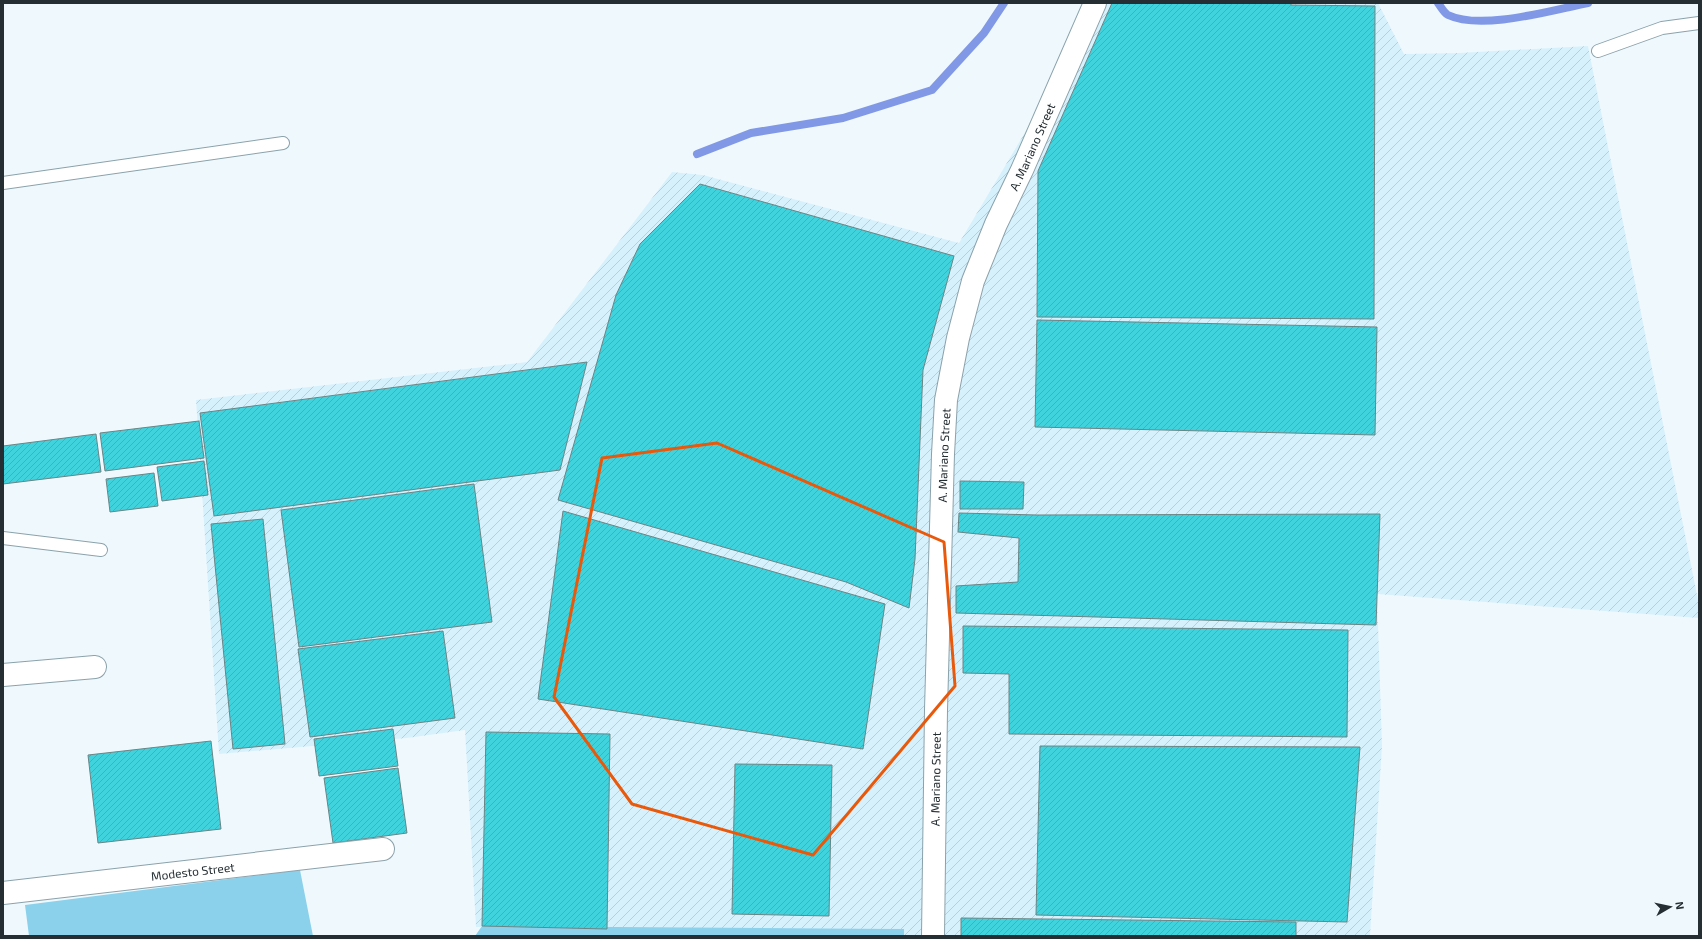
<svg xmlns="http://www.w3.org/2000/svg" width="1702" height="939" font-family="'Exo 2',sans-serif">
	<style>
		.industrial { fill: url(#industrial-furrows) }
		.grass { fill: #8cd1ec }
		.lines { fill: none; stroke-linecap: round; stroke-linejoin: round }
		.stream { stroke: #8198e7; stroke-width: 8 }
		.building { fill: url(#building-hatch); stroke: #6b8485 }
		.service-casing { stroke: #8ba2ab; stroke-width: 14 }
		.minor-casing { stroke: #8ba2ab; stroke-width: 24 }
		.tertiary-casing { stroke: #8ba2ab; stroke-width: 24 }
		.service { stroke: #fff; stroke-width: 12 }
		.minor { stroke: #fff; stroke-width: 22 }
		.tertiary { stroke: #fff; stroke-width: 22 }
		.marked { fill: none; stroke: #e8590c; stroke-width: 3; stroke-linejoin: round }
		.labels { text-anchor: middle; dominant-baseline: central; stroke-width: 3; stroke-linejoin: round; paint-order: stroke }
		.street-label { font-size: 12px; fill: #252e32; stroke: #eff9fd }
	</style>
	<defs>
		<pattern id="industrial-furrows" width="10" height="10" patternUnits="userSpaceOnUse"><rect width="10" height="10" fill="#d7f1fc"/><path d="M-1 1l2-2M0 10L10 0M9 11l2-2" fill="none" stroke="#b8cfd8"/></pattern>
		<pattern id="building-hatch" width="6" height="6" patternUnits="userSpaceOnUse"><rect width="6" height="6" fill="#41d3dd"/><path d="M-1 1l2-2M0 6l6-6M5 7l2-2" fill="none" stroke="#39b5be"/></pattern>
	</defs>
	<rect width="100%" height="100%" fill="#eff9fd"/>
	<!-- industrial -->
	<path class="industrial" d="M1096 3H1378L1404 54 1458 53 1588 46 1699 605V618L1377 594 1382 746 1370 936H904V929L476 927 465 730 407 738 219 754 196 400 527 362 672 172 703 175 959 243 1070 57Z"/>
	<!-- grass -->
	<path class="grass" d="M300 870 313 936H29L25 905Z
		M482 926 904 929V936H475Z"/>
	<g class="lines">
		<!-- stream -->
		<path class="stream" d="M1438 3C1441 7 1444 13 1448 15 1482 31 1552 10 1588 3
			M697 154 751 133 843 118 932 90 984 33 1004 3"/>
	</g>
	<!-- building -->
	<path class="building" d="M1112 3H1291V5L1375 6 1374 319 1037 317 1038 171Z
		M700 184 954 256 923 370 915 559 909 608 846 582 558 500 616 295 640 244Z
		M1037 320 1377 327 1375 435 1035 427Z
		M587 362 560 470 214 516 200 413Z
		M199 421 204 458 105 471 100 433Z
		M96 434 101 472 3 484V446Z
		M204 461 208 495 162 501 157 467Z
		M154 473 158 506 110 512 106 479Z
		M960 481 1024 482 1023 509H960Z
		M474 484 492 622 299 647 281 510Z
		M563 511 885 604 863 749 538 699Z
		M959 513 1037 515 1380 514 1376 625 956 613V586L1018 582 1019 538 958 532Z
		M263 519 285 744 233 749 211 524Z
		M963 626 1348 630 1347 737 1009 734V674L963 673Z
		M443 631 455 718 310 737 298 649Z
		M393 729 398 766 319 776 314 739Z
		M486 732 610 734 607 929 482 926Z
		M211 741 221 829 98 843 88 755Z
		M1040 746 1360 747 1347 922 1036 915Z
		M735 764 832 765 829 916 732 914Z
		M398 768 407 833 333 843 324 778Z
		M961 918 1296 922V936H961Z"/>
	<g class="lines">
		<defs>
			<path id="service" d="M1598 51 1662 28 1699 23
				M3 183 283 143
				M3 538 101 550"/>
			<g id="minor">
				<path d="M3 675 95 667"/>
				<path id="s1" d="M3 893 383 849"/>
			</g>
			<g id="tertiary">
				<path id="s2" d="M933 936 936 710 943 454 946 400 958 338 973 281 996 224 1022 170 1095 3"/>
			</g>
		</defs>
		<!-- service casing -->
		<use href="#service" class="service-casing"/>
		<!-- minor casing -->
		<use href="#minor" class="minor-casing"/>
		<!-- tertiary casing -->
		<use href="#tertiary" class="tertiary-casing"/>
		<!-- service -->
		<use href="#service" class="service"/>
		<!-- minor -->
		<use href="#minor" class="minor"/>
		<!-- tertiary -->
		<use href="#tertiary" class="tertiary"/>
	</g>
	<!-- marked area -->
	<path class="marked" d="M717 443 944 542 955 686 813 855 632 804 554 697 602 458Z"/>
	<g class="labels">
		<!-- street labels -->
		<g class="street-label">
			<text stroke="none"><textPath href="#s2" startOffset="805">A. Mariano Street</textPath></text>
			<text stroke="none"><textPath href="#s2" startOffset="481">A. Mariano Street</textPath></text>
			<text stroke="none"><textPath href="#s2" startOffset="157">A. Mariano Street</textPath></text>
			<text stroke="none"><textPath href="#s1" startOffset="191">Modesto Street</textPath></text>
		</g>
	</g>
	<!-- border -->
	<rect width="1702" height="939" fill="none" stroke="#252e32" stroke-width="8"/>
	<!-- north arrow -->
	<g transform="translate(1670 907) rotate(81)" stroke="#eff9fd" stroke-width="3" paint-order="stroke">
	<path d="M0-3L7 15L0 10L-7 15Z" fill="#252e32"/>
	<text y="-6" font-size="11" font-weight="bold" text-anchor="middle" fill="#252e32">N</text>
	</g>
</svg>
